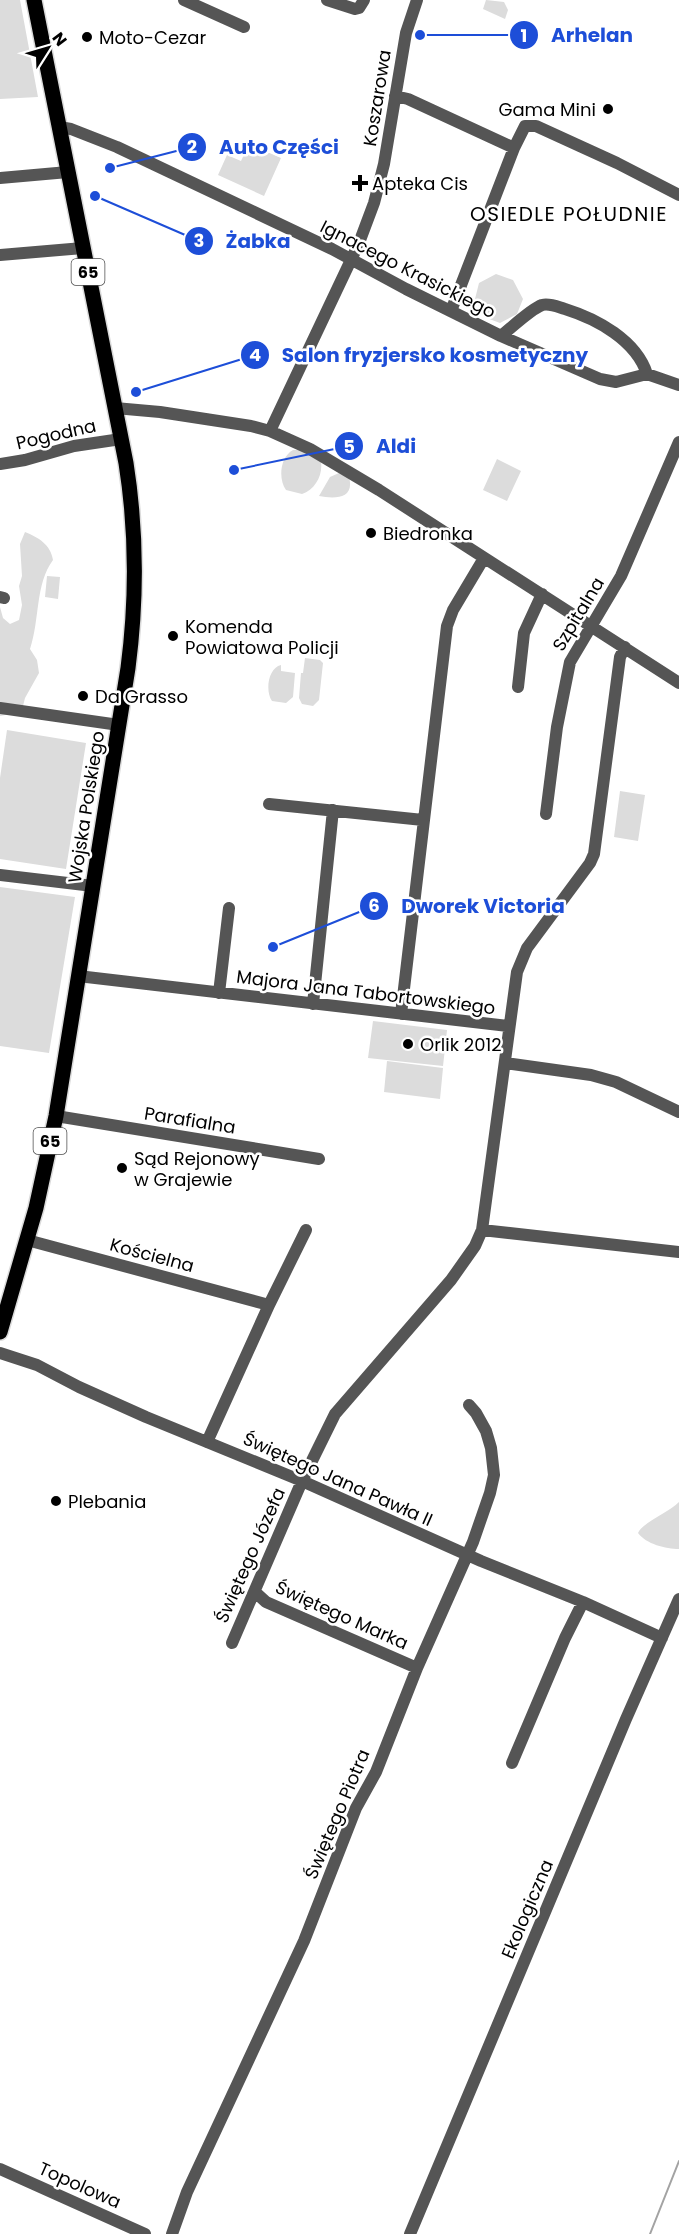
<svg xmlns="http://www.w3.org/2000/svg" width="679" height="2234" font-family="Poppins,sans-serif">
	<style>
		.green { fill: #dcdcdc }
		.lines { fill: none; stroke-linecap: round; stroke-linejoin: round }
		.stream { stroke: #a3a3a3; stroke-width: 2 }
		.major-casing { stroke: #dbdbdb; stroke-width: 18 }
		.minor { stroke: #555; stroke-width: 12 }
		.major { stroke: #000; stroke-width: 15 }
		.poi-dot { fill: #000; stroke: #fff; stroke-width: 2 }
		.labels { text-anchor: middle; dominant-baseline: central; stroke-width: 5; stroke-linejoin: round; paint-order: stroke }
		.shield { fill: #fff; stroke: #4c4c4c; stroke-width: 1.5 }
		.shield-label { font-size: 16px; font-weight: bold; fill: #000 }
		.poi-label { font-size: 18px; fill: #000; stroke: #fff; text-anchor: start }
		.street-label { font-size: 18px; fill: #000; stroke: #fff }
		.neighbourhood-label { font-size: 20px; letter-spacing: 1.5px; fill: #000; stroke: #fff }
		.leader { fill: none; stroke: #1d4ed8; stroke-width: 2 }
		.callout-dot { fill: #1d4ed8; stroke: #fff; stroke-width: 2 }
		.mark-label { font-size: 18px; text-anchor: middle; font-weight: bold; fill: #fff }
		.callout-label { font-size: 20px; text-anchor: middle; font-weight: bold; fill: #1d4ed8; stroke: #fff; stroke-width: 5; stroke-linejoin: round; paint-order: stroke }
	</style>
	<rect width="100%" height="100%" fill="#fff"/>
	<!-- green -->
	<path class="green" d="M0 0H20L38 97 0 99Z
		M486 0 504 2 508 10 505 19 483 9Z
		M249 144 281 158 264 196 218 175 227 155 241 161Z
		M496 274 513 280 523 299 517 314 500 323 484 317 475 299 479 283Z
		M293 450H303L321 462C323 475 315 490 302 494L286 490C278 479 280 457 293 450Z
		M497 459 521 471 507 501 483 490Z
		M339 473 349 477C355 499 335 499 319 496L330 477Z
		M25 532C38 537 51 545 53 560 35 584 40 620 30 649L37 660 39 673 25 698 23 706 11 714 0 716V607L3 618 10 624 19 620 22 605 19 586 22 576 20 544Z
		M47 576 60 577 58 599 45 597Z
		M305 658 320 660 323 663 319 700 313 706 302 704 299 698 301 673H303Z
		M281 665V671L295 673 293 697 286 703 272 701C265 691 268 668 281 665Z
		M7 730 86 743 66 869 0 859V778Z
		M620 791 645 795 638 841 614 837Z
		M0 887 75 897 49 1053 0 1046Z
		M373 1021 447 1030 443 1066 368 1058Z
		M387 1061 443 1068 440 1099 384 1092Z
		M679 1502V1549C666 1549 646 1544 638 1533 642 1523 669 1512 679 1502Z"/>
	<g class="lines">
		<!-- stream -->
		<path class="stream" d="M650 2234 679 2161"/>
		<defs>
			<path id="major" d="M0 1332 36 1208 56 1116 128 668C137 599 137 533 126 463L34 0"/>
		</defs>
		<!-- major casing -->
		<use href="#major" class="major-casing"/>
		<!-- minor -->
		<path class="minor" d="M184 0 244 27
			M327 0 355 9 359 8 364 0
			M395 96 408 99 514 148
			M59 127 71 129 117 147 332 249 406 289 501 336 600 379 616 382 647 374 679 385
			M0 178 68 172
			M0 255 83 248
			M451 311 514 148 525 126H536L617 163 679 195
			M501 336C511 328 531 309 542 305 550 303 558 307 565 309 597 319 636 340 647 374
			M115 408 160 412 251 426 270 431 310 449 379 490 679 683
			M270 431 359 243 374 203 384 164 406 33 417 0
			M0 464 25 460 74 446 121 439
			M0 597 4 598
			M518 687 524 633 542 594
			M0 708 119 725
			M269 804 423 820
			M546 814 557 727 570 662 621 576 679 442
			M0 875 93 886
			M78 976 508 1026
			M219 993 229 908
			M313 1004 333 810
			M401 1014 447 626 453 610 484 558
			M505 1063 591 1075 616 1082 679 1112
			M56 1116 319 1159
			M482 1230 679 1252
			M27 1240 269 1305
			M0 1353 37 1365 79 1387 146 1417 302 1481 481 1561 583 1602 662 1638
			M207 1442 269 1305 306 1230
			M255 1592 266 1602 417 1668
			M232 1643 302 1481 335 1414 451 1280 475 1246 482 1230 517 972 527 948 590 863 594 854 620 657 625 647
			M512 1763 565 1638 583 1602
			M0 2169 145 2234
			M172 2234 187 2192 304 1941 356 1808 376 1772 417 1668 473 1542 490 1493 494 1475 491 1448 486 1431 476 1413 469 1405
			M410 2234 626 1719 679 1599"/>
		<!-- major -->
		<use href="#major" class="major"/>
	</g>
	<!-- markers -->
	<g class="poi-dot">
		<circle cx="87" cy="37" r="6"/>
		<circle cx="608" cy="109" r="6"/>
		<path d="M357 174h6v6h6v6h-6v6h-6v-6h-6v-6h6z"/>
		<circle cx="371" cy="533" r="6"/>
		<circle cx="173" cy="636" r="6"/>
		<circle cx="83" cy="696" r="6"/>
		<circle cx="408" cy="1044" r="6"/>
		<circle cx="122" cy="1168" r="6"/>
		<circle cx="56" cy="1501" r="6"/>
	</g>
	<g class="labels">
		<!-- shield labels -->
		<g class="shield">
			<rect x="71.5" y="259" width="33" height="26" rx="4.5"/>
			<rect x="33.5" y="1128" width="33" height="26" rx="4.5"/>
		</g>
		<g class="shield-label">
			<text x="88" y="272">65</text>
			<text x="50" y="1141">65</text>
		</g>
		<!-- poi labels -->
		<g class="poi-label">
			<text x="99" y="37">Moto-Cezar</text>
			<text x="596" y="109" text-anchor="end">Gama Mini</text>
			<text x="372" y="183">Apteka Cis</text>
			<text x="383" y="533">Biedronka</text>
			<text x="185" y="626">Komenda<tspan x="185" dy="21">Powiatowa Policji</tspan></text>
			<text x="95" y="696">Da Grasso</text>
			<text x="420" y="1044">Orlik 2012</text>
			<text x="134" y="1158">Sąd Rejonowy<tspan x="134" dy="21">w Grajewie</tspan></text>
			<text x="68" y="1501">Plebania</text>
		</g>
		<!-- street labels -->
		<g class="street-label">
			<text transform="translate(377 98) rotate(-81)">Koszarowa</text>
			<text transform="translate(408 269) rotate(27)">Ignacego Krasickiego</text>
			<text transform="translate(56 434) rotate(-13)">Pogodna</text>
			<text transform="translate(578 614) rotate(-59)">Szpitalna</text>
			<text transform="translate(86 807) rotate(-81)">Wojska Polskiego</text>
			<text transform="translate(366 992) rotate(7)">Majora Jana Tabortowskiego</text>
			<text transform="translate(190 1120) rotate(9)">Parafialna</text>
			<text transform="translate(152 1255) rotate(15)">Kościelna</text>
			<text transform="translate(338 1479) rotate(24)">Świętego Jana Pawła II</text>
			<text transform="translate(250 1555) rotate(-66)">Świętego Józefa</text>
			<text transform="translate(342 1615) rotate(24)">Świętego Marka</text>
			<text transform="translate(337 1814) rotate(-67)">Świętego Piotra</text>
			<text transform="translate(527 1909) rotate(-67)">Ekologiczna</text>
			<text transform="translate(80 2185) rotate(24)">Topolowa</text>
		</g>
		<!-- neighbourhood labels -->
		<g class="neighbourhood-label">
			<text x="569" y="214">OSIEDLE POŁUDNIE</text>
		</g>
	</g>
	<!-- callouts -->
	<path class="leader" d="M420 35L524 35M110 168L192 147M95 196L199 241M136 392L255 355M234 470L349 446M273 947L374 906"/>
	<g class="callout-dot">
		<circle cx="420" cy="35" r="6"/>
		<circle cx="110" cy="168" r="6"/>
		<circle cx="95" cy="196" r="6"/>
		<circle cx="136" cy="392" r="6"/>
		<circle cx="234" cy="470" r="6"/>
		<circle cx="273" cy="947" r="6"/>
		<circle cx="524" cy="35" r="15"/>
		<circle cx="192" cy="147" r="15"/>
		<circle cx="199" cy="241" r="15"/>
		<circle cx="255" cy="355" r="15"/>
		<circle cx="349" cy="446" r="15"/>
		<circle cx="374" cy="906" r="15"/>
	</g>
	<g class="mark-label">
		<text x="524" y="42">1</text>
		<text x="192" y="153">2</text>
		<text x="199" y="247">3</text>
		<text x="255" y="361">4</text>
		<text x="349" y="453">5</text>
		<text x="374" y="912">6</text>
	</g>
	<g class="callout-label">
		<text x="592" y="42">Arhelan</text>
		<text x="279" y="154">Auto Części</text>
		<text x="258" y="248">Żabka</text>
		<text x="435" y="362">Salon fryzjersko kosmetyczny</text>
		<text x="396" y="453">Aldi</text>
		<text x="483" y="913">Dworek Victoria</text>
	</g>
	<!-- north arrow -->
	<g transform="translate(48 48) rotate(53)" stroke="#ffffff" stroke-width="4.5" paint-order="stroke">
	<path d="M0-4.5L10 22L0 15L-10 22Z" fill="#000000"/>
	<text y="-9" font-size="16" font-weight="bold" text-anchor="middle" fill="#000000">N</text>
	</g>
</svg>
